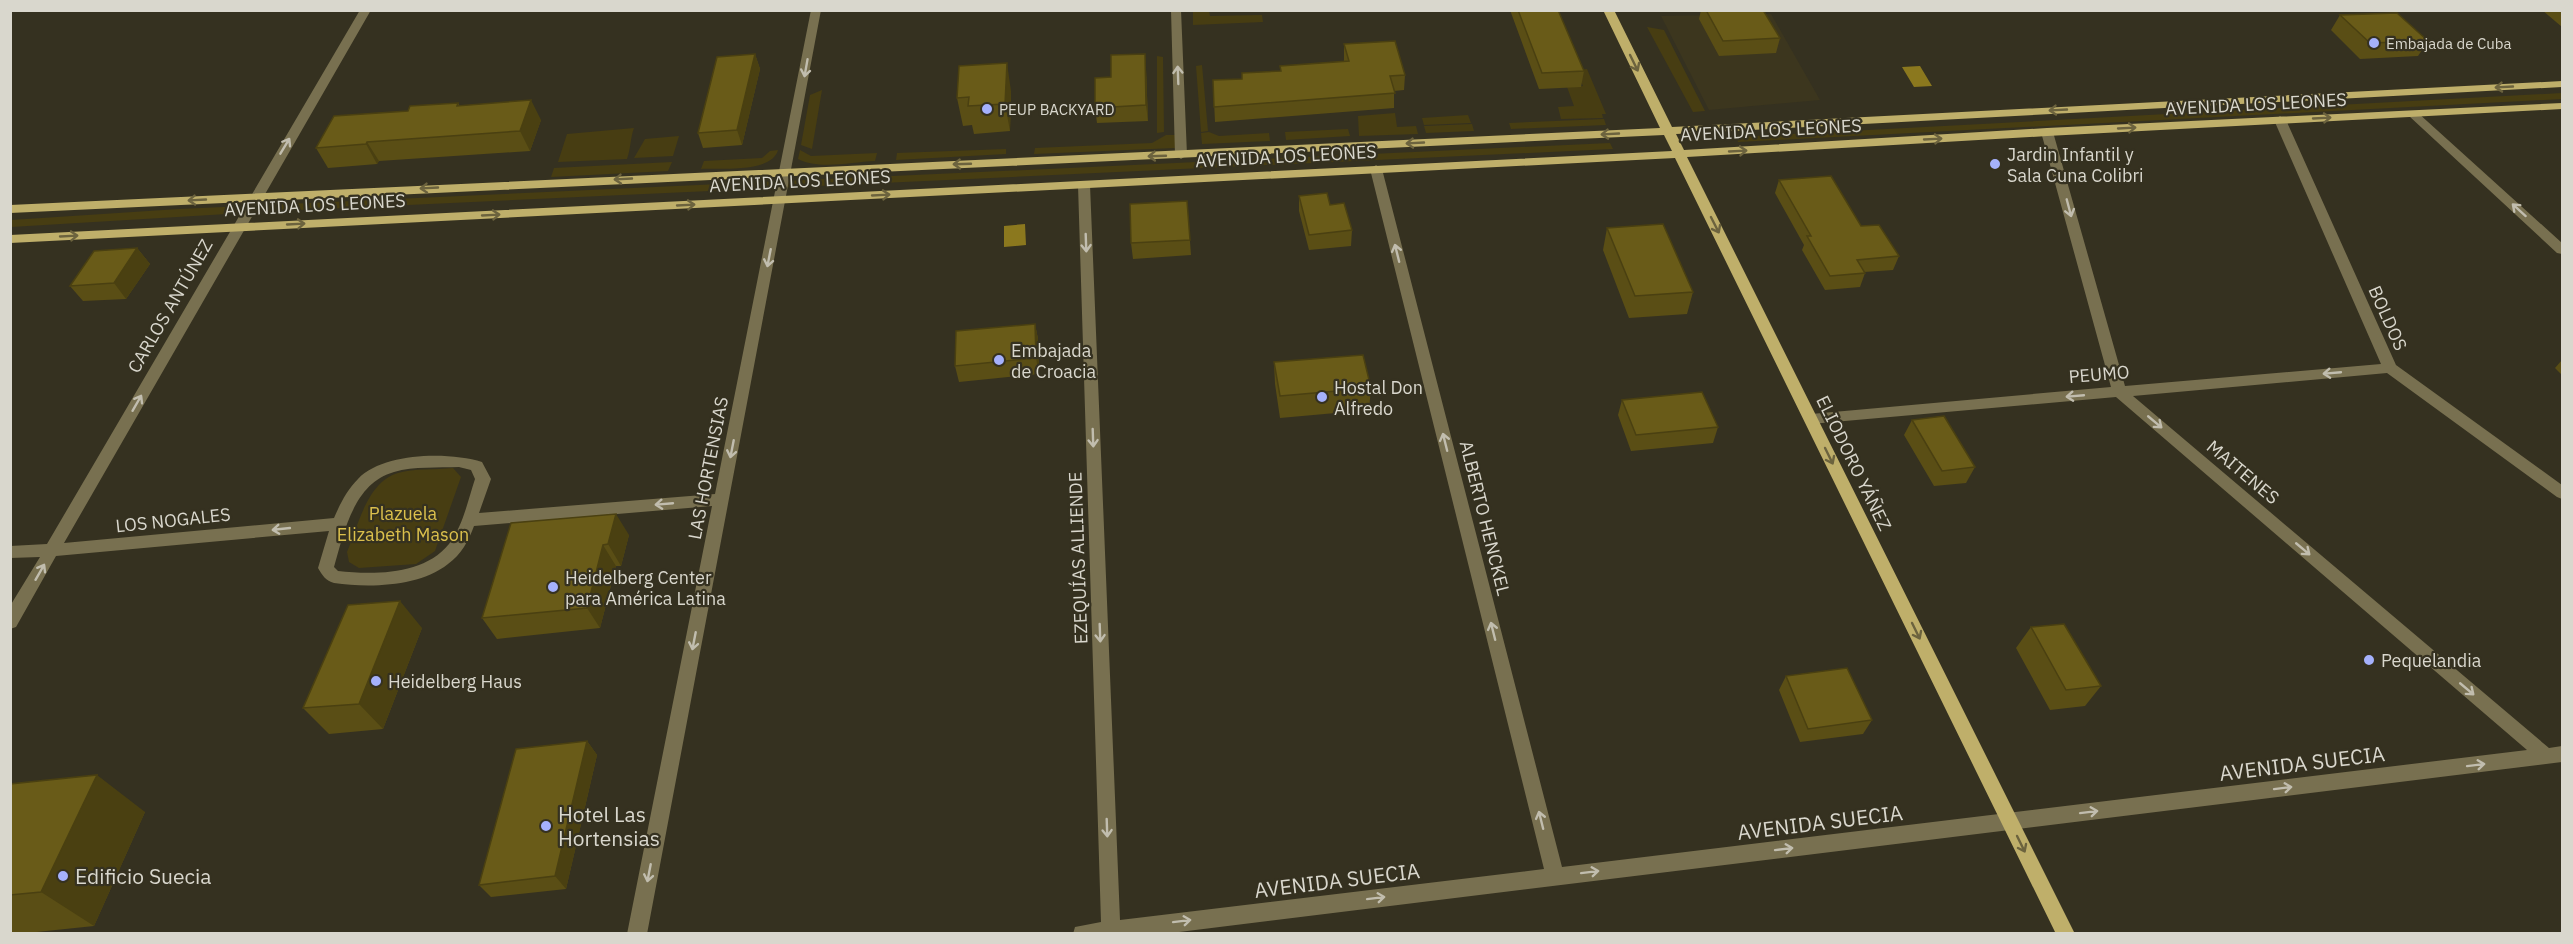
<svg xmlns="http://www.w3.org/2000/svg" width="2573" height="944" font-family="'IBM Plex Sans',sans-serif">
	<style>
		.built { fill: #3c361e }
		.green { fill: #473d12 }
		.water { fill: #8b781e }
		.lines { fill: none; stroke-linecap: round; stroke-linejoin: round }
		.minor { fill: #787050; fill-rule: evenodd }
		.major { fill: #bfaf6a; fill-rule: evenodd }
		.wall { fill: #5a4e15 }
		.shaded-wall { fill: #4a4011 }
		.building { fill: #695b18; stroke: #4a4011; stroke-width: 1.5 }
		.oneway { stroke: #6c633e }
		.oneway2 { stroke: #c1bdae }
		.poi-dot { fill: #a5b1fc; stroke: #353120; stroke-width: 2 }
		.labels { text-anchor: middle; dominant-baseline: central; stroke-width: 4.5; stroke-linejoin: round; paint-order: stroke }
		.far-poi-label { font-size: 15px; fill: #d9d7cd; stroke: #353120; text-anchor: start }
		.street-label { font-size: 18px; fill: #d9d7cd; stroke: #353120 }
		.poi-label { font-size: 18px; fill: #d9d7cd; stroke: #353120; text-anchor: start }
		.park-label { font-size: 18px; fill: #dbc04c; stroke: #353120 }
		.near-street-label { font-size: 21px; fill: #d9d7cd; stroke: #353120 }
		.near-poi-label { font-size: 21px; fill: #d9d7cd; stroke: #353120; text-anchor: start }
	</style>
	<rect width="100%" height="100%" fill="#353120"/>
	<!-- built -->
	<path class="built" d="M1771 14 1820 100 1709 110 1661 16Z"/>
	<!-- green -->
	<path class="green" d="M1193 11H1209L1210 16 1262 15 1263 22 1193 25Z
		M1647 27 1664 30 1705 111 1693 112Z
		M1157 56 1163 57 1164 132 1157 133Z
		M1202 65 1208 131 1201 132 1196 66Z
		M1587 69 1606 114H1602L1603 118 1561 119 1558 107 1574 106 1567 87 1583 86 1576 70Z
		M822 90 812 149 801 145 810 95Z
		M2562 93V99L1738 142 1736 137Z
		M1395 113 1397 127 1416 126 1418 134 1359 136 1358 116Z
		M1468 115 1471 123 1424 125 1422 118Z
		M1604 119 1606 125 1511 129 1509 123Z
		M1472 124 1474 131 1426 133 1424 126Z
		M634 128C630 139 631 148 627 159L558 162 567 134Z
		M1348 129 1350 136 1286 140 1285 132Z
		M1209 132 1219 136 1269 133 1270 141 1202 144 1201 133Z
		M1166 135H1175V148L1034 154 1035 148 1152 143Z
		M679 136 673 156 634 158 645 139Z
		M1610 143 1613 149 279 211 11 227V220L179 209Z
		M1006 149V154L896 160 897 153Z
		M778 150C772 173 720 168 701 169L704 161 762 158 770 151Z
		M800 150 811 156 877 153 875 161C852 162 819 170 798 159Z
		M672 162 668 171 551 177 554 168Z
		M453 468 461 477 435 551 416 564 359 568 349 562 347 552C358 526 367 482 398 473 414 468 436 470 453 468Z"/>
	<!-- water -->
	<path class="water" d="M1920 66 1932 86 1914 87 1902 67Z
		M1025 224 1026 245 1004 247V226Z"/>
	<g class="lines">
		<!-- minor -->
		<path class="minor" d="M360 10H371L64 543 334 518C340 504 347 490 358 479 384 452 449 452 482 462L491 479 479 513 715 494 811 10H821L647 934H627L712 506 474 526C469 540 461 555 448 564 419 587 369 588 334 583 326 581 322 575 318 568L329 531 56 556 16 627 10 629V606L40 557 10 558V546L47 544ZM459 467 471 470 475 479C468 500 463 526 449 544 424 575 374 575 338 571L334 567C344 532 354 483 394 472 414 466 438 468 459 467Z
			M1171 10H1181L1187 155 1181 159 1175 155Z
			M2413 111 2417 112 2562 243V254L2557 253 2409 116 2407 114Z
			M2280 116 2286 120 2396 365 2562 485V499L2557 497 2387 373 2133 396 2549 748 2562 746V762L1163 934H1073L1075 927 1101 922 1078 185 1084 181 1090 185 1120 920 1544 869 1370 169 1376 165 1382 169 1562 867 2527 750 2116 397 1811 424 1804 419 1811 414 2111 387 2041 132 2047 128 2053 132 2125 386 2381 364 2274 120Z"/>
		<!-- major -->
		<path class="major" d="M1603 10H1614L1672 127 2562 81V87L1676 134 1684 150 2047 128 2562 103V109L2047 136 1687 157 2075 934H2056L1675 158 10 243V235L1672 151 1664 135 10 213V205L1660 128Z"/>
	</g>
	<!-- wall -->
	<path class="wall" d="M1510 10H1558L1584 71 1581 87 1539 89Z
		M1701 10H1763L1780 38 1776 53 1719 56 1699 19Z
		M2542 10H2562V27Z
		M2340 15 2428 41 2418 56 2360 59 2331 30Z
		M1344 44 1405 75 1404 90 1394 91V108L1215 122 1213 80 1242 79 1280 71V66L1344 62Z
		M755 54 760 69 742 145 703 148 698 133Z
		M1146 69 1148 121 1097 123 1095 108 1111 77Z
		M1011 91 1010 131 974 134 972 125 963 126 957 98Z
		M458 103 460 106 541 120 530 151 379 161 377 164 328 168 316 148 408 111Z
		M1779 180 1861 226 1899 256 1893 270 1864 272 1865 273 1860 287 1825 290 1802 250 1804 245 1775 193Z
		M1299 196 1330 205 1352 230 1351 246 1309 250 1299 211Z
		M1187 201 1191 255 1133 259 1131 243Z
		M1607 228 1693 292 1687 314 1629 318 1603 250Z
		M137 248 150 264 126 299 83 301 70 286Z
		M1035 324 1038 339 1039 374 959 382 955 366Z
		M2562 360V375L2555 368Z
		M1274 362 1371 388 1369 410 1280 418 1275 384Z
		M1622 400 1718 427 1713 443 1631 451 1618 415Z
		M1912 420 1975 467 1966 483 1934 486 1904 435Z
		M511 523 629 535 621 566H616L600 628 497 639 482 618Z
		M2031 627 2101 686 2085 706 2050 710 2016 648Z
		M422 628 383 729 329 734 303 708Z
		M1786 676 1872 720 1863 734 1800 742 1779 690Z
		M587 741 597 755 566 889 491 897 479 885Z
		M10 784 145 812 94 926 27 933H10Z"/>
	<!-- shaded-wall -->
	<path class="shaded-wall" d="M755 54 760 69 742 145 737 130Z
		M1145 54 1146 69 1148 121 1146 105Z
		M1007 63 1011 91 1010 131 1005 104Z
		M531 100 541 120 530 151 520 131Z
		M367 142 379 161 377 164 366 144Z
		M137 248 150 264 126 299 114 283Z
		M1035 324 1038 339 1039 374 1036 358Z
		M616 514 629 535 621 566 608 544Z
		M603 545 616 566 600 628 587 608Z
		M400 601 422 628 383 729 359 704Z
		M587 741 597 755 566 889 555 876Z
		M97 775 145 812 94 926 41 892Z"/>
	<!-- building -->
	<path class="building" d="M1518 10H1558L1584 71 1542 73Z
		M1706 10H1763L1780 38 1723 41Z
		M2397 13 2428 41 2370 43 2340 15Z
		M1395 41 1405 75 1390 76 1395 93 1214 107 1213 80 1242 79V73L1281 71 1280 66 1349 61 1344 44Z
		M755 54 737 130 698 133 717 57Z
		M1145 54 1146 105 1095 108V78L1111 77V55Z
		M1007 63 1005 104 968 106 969 97 957 98 959 66Z
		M531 100 520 131 367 142 366 144 316 148 334 116 408 111 410 106 458 103 457 106Z
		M1831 176 1861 226 1879 225 1899 256 1857 260 1865 273 1830 276 1807 236H1811L1779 180Z
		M1327 193 1330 205 1344 203 1352 230 1309 235 1299 196Z
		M1187 201 1190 240 1131 243 1130 204Z
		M1663 224 1693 292 1635 296 1607 228Z
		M137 248 114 283 70 286 94 251Z
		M1035 324 1036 358 955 366 956 331Z
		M1363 355 1371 388 1280 396 1274 362Z
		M1702 392 1718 427 1636 435 1622 400Z
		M1944 416 1975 467 1942 471 1912 420Z
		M616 514 608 544 603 545 587 608 482 618 511 523Z
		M400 601 359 704 303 708 348 605Z
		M2064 624 2101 686 2066 690 2031 627Z
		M1847 668 1872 720 1808 729 1786 676Z
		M587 741 555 876 479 885 516 749Z
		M97 775 41 892 10 895V784Z"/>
	<!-- one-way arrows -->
	<defs><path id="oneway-shaft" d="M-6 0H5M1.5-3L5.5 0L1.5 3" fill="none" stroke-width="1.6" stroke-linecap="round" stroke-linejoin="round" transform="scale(1.5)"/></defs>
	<g class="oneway">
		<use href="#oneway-shaft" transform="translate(1634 63) rotate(64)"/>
		<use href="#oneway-shaft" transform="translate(2504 87) rotate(177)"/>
		<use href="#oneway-shaft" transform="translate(2058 110) rotate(177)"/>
		<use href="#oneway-shaft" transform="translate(2322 118) rotate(-3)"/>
		<use href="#oneway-shaft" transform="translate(2127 128) rotate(-3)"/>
		<use href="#oneway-shaft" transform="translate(1610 134) rotate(177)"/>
		<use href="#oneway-shaft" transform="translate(1933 139) rotate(-3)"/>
		<use href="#oneway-shaft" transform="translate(1415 143) rotate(177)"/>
		<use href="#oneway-shaft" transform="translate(1738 151) rotate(-3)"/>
		<use href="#oneway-shaft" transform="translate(1157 156) rotate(178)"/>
		<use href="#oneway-shaft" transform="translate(962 164) rotate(178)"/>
		<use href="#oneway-shaft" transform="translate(623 179) rotate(177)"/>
		<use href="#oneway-shaft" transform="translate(429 188) rotate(177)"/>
		<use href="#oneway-shaft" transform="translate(881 195) rotate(-3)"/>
		<use href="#oneway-shaft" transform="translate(197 200) rotate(177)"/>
		<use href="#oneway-shaft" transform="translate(686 205) rotate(-3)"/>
		<use href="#oneway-shaft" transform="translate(491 215) rotate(-3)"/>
		<use href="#oneway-shaft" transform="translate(296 224) rotate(-3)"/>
		<use href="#oneway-shaft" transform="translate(1715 225) rotate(63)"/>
		<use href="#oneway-shaft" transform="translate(69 236) rotate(-3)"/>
		<use href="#oneway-shaft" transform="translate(1829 456) rotate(64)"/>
		<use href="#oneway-shaft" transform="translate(1916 631) rotate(64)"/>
		<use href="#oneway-shaft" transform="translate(2021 844) rotate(64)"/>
	</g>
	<g class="oneway2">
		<use href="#oneway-shaft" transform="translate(806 68) rotate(100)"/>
		<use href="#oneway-shaft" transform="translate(1178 75) rotate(-92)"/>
		<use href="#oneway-shaft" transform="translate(285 146) rotate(-59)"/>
		<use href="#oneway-shaft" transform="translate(2069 208) rotate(75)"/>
		<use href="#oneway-shaft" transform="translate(2519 210) rotate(-138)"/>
		<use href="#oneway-shaft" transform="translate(1086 243) rotate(88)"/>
		<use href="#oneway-shaft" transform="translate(1397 253) rotate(-104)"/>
		<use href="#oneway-shaft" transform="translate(769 258) rotate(101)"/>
		<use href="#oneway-shaft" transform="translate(2332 373) rotate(175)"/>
		<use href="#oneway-shaft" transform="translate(2075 396) rotate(175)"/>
		<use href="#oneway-shaft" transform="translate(137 403) rotate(-60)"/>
		<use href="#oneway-shaft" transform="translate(2155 422) rotate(40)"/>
		<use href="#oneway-shaft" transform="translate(1093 438) rotate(88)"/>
		<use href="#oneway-shaft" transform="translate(1445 442) rotate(-104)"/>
		<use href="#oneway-shaft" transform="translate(732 449) rotate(101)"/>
		<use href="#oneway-shaft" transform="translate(664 504) rotate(175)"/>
		<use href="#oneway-shaft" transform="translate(281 529) rotate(174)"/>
		<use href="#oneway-shaft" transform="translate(2303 549) rotate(40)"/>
		<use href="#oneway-shaft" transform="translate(40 572) rotate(-60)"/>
		<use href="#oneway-shaft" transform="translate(1493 631) rotate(-104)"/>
		<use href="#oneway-shaft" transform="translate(1100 633) rotate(88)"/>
		<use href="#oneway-shaft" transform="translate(694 641) rotate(101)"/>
		<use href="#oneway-shaft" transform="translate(2467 689) rotate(40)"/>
		<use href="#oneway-shaft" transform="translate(2476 765) rotate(-7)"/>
		<use href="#oneway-shaft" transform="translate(2283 788) rotate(-7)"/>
		<use href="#oneway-shaft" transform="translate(2089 812) rotate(-7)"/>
		<use href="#oneway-shaft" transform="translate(1541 820) rotate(-104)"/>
		<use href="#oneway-shaft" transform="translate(1107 828) rotate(88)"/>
		<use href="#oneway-shaft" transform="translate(1784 849) rotate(-7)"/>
		<use href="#oneway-shaft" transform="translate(1590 872) rotate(-7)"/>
		<use href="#oneway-shaft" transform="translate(649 873) rotate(101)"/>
		<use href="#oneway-shaft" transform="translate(1376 898) rotate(-7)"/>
		<use href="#oneway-shaft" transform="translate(1182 921) rotate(-7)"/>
	</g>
	<!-- markers -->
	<g class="poi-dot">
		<circle cx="2374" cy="43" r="6"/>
		<circle cx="987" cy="109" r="6"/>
		<circle cx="1995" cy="164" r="6"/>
		<circle cx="999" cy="360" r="6"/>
		<circle cx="1322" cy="397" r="6"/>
		<circle cx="553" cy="587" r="6"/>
		<circle cx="2369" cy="660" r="6"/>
		<circle cx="376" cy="681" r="6"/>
		<circle cx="546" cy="826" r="6"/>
		<circle cx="63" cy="876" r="6"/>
	</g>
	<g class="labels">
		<!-- far-poi labels -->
		<g class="far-poi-label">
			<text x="2386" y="43">Embajada de Cuba</text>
			<text x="999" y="109">PEUP BACKYARD</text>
		</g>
		<!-- street labels -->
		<g class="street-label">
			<text transform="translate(2256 104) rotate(-3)">AVENIDA LOS LEONES</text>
			<text transform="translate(1771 130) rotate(-3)">AVENIDA LOS LEONES</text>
			<text transform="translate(1286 156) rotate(-3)">AVENIDA LOS LEONES</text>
			<text transform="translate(800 181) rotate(-3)">AVENIDA LOS LEONES</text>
			<text transform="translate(315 205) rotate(-3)">AVENIDA LOS LEONES</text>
			<text transform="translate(170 306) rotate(-60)">CARLOS ANTÚNEZ</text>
			<text transform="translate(2388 318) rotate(66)">BOLDOS</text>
			<text transform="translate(2099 374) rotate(-5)">PEUMO</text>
			<text transform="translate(1854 463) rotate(64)">ELIODORO YÁÑEZ</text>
			<text transform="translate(708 468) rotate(-79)">LAS HORTENSIAS</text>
			<text transform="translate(2243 472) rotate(40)">MAITENES</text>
			<text transform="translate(1485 518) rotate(76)">ALBERTO HENCKEL</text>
			<text transform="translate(173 520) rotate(-6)">LOS NOGALES</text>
			<text transform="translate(1078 558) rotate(-92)">EZEQUÍAS ALLIENDE</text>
		</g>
		<!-- poi labels -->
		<g class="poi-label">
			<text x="2007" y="154">Jardin Infantil y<tspan x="2007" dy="21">Sala Cuna Colibri</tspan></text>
			<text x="1011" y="350">Embajada<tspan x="1011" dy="21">de Croacia</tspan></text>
			<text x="1334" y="387">Hostal Don<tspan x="1334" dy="21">Alfredo</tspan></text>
			<text x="565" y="577">Heidelberg Center<tspan x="565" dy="21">para América Latina</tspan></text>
			<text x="2381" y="660">Pequelandia</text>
			<text x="388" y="681">Heidelberg Haus</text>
		</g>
		<!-- park labels -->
		<g class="park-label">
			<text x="403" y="513">Plazuela<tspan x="403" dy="21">Elizabeth Mason</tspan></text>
		</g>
		<!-- near-street labels -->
		<g class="near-street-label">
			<text transform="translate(2302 763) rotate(-7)">AVENIDA SUECIA</text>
			<text transform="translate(1820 822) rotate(-7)">AVENIDA SUECIA</text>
			<text transform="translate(1337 880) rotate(-7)">AVENIDA SUECIA</text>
		</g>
		<!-- near-poi labels -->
		<g class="near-poi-label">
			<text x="558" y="814">Hotel Las<tspan x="558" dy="24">Hortensias</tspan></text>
			<text x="75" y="876">Edificio Suecia</text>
		</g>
	</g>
	<!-- border -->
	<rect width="2573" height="944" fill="none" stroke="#d9d7cd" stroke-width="24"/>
</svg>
